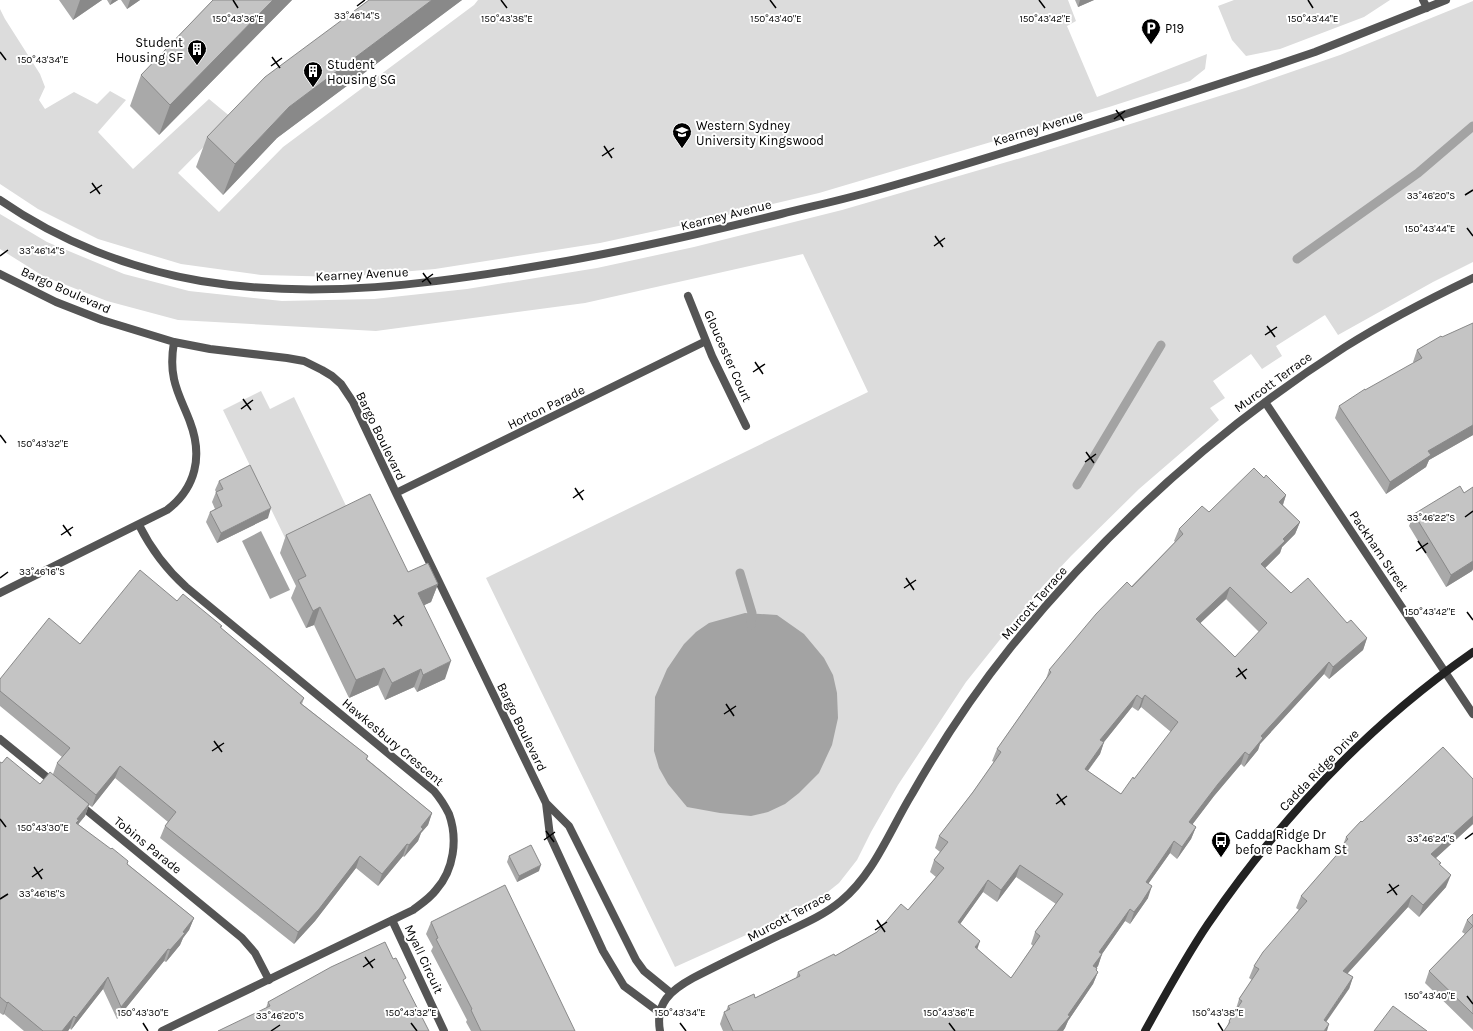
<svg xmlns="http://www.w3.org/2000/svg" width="1473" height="1031" font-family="Karla,sans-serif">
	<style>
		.green { fill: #dcdcdc }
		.water { fill: #a3a3a3 }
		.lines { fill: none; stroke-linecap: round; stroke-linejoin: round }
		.stream { stroke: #a3a3a3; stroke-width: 9 }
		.street { stroke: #555; stroke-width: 8 }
		.secondary { stroke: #222; stroke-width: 8 }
		.wall { fill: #a9a9a9; fill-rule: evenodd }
		.shaded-wall { fill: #898989 }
		.building { fill: #c4c4c4; stroke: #898989; fill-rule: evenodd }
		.ticks { fill: none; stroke: #000; stroke-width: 1.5 }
		.labels { text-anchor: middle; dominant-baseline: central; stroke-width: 4; stroke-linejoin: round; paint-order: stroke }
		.poi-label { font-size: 13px; fill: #000; stroke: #fff; text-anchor: start }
		.street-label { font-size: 13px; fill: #000; stroke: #fff }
		.ticks-label { font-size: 10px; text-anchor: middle; fill: #000; stroke: #fff; stroke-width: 4; stroke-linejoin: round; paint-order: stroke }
	</style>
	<rect width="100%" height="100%" fill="#fff"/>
	<!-- green -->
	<path class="green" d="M478 0H1068L1076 21 1067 26 1097 97 1207 54 1205 69 1190 81 1109 107 819 193 706 220 600 243 435 269 343 277 261 275 181 264 98 239 38 209 0 184V9L5 19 40 74 45 87 39 100 45 109 74 92 97 104 110 91 126 100 98 132 133 169 209 99 232 118 178 173 219 212 283 147 474 5Z
		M1234 0H1390L1364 17 1280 49 1246 56 1232 40 1218 6Z
		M1473 1V262L1433 282 1338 335 1325 315 1276 346 1282 356 1262 369 1251 354 1213 381 1225 398 1210 408 1219 420 1139 489 1071 556 1042 587 966 682 898 785 871 832 857 860 839 883 819 899 755 931 675 967 486 578 868 392 803 254 585 303 376 331 178 320 107 301 43 276 0 249V214L47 242 124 274 189 291 282 301 374 299 467 289 597 268 694 247 842 210 1038 153 1245 88 1340 55Z
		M261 391 270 409 294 397 348 510 286 540 223 410Z"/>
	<!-- water -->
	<path class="water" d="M261 531 290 590 270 599 242 541Z
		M745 613 777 615 804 634 824 658 833 675 837 693 838 718 832 745 819 773 799 793 785 804 768 812 751 816 720 813 687 807 668 784 659 768 654 751 655 697 667 669 684 644 696 632 709 623Z"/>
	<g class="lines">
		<!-- stream -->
		<path class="stream" d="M1297 259 1418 173 1473 126
			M1077 485 1161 345
			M740 573 752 613 751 625"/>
		<!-- street -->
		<path class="street" d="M1423 0 1427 8
			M0 200C59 241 130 269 201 281 316 300 434 284 549 264 627 251 704 233 781 214 813 206 846 199 877 190 1008 153 1138 110 1268 68L1315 52 1446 0
			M0 274 56 302 102 320 174 342 210 349 287 358 304 361 322 370 332 376 341 384 353 402 396 493 546 803 550 836 603 951 624 986 659 1012
			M688 296 712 356 746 426
			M1265 402 1473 714
			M396 493 706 341
			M139 525C151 549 166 569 186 587L434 791C440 798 445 806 449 814 458 839 454 870 436 890 430 898 421 904 413 910L162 1031
			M0 593 167 510C196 488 203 456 190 422 185 408 177 394 174 379 171 366 172 354 174 342
			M0 739 54 783
			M546 803 569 826 636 960 644 971 671 993
			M79 804 242 938 255 953 269 980
			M392 920 444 1031
			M660 1031C655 1003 671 990 693 978 722 963 751 949 780 935 801 925 823 916 841 901 874 874 890 830 912 794 941 743 974 693 1011 647 1106 530 1218 428 1345 347 1386 321 1429 299 1473 278"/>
		<!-- secondary -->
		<path class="secondary" d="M1145 1031C1165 995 1185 958 1208 924 1280 819 1368 725 1473 652"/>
	</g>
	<!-- wall -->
	<path class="wall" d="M59 0H102L73 20Z
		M107 0H118L110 5Z
		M121 0H140L127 9Z
		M213 0H292L159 135 130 106 141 75Z
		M369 0H462L277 138 223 195 196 167 207 137Z
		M1075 0H1094L1078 7Z
		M1473 323V435L1429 460 1426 467 1386 494 1335 418 1339 406 1414 363 1413 362 1417 350Z
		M1264 478 1286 495 1283 505 1300 522 1295 534 1282 547 1280 553 1265 568 1291 593 1347 623 1367 638 1363 650 1329 679 1324 674 1260 744 1258 750 1244 767 1241 764 1214 796 1192 825 1196 827 1191 839 1177 859 1170 853 1148 884V898L1136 915 1130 924 1125 921 1102 954 1098 966 1096 968H1097L1096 970 1098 972 1093 984 1068 1021 1065 1028 1063 1031H723L720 1024 724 1012 726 1011 728 1006 755 998 796 978 798 972 835 956 877 932 908 910 936 877 930 872 934 860 940 852 935 848 939 836 973 792 994 762 992 761 997 749 1046 679 1049 670 1175 542 1174 541 1179 529 1209 512ZM1226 599 1259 632 1235 657 1200 623ZM1132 707 1138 711 1141 707 1171 732 1134 779 1121 794 1088 771 1100 754 1104 742ZM1016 877 1056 904 1035 932 1031 944 1033 946 1011 978 977 949 960 924 983 892 997 902Z
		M219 481 268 518 217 543 206 522 210 512 215 509 212 502 216 492 215 490Z
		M1473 487V569L1472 571 1446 587 1409 526 1414 514 1464 493Z
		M286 535 408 572 438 584 431 602 424 605 445 679 417 692 414 687 385 700 378 685 349 698 314 625 306 628 291 598 296 586 280 553Z
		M177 601 222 626 221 628 304 698 302 704 368 756 367 759 432 813 428 825 421 833 418 841 404 857 403 856 378 886 356 868 315 921 294 944 160 838 165 826 168 822 115 778 92 807 89 805 85 816 78 824 194 918 189 930 183 938 180 945 166 962 164 961 117 1019 103 989 71 1030 70 1028 68 1031H24L4 1014 3 1015 0 1013V762L40 784 53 774 57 763 62 757 0 706V679Z
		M1473 779V824L1436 858 1440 865 1446 887 1419 917 1408 907 1347 973 1353 977 1349 989 1227 1027 1229 1021 1235 1012 1239 999 1252 980 1249 978 1254 966 1299 910 1296 908 1301 896 1337 855 1339 849 1343 845 1346 837 1362 822Z
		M509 856 539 871 517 882 507 862Z
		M1473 914V1030L1425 983 1429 971 1465 934 1462 932 1467 920Z
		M431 922 575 1031H471L466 1022 467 1020 431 951 433 947 426 934Z
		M404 982 266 1008 268 1002Z"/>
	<!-- shaded-wall -->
	<path class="shaded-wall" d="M80 0H102L73 20Z
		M112 0H118L110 5Z
		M130 0H140L127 9Z
		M273 0H292L159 135 170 105Z
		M432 0H462L277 138 223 195 235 164 289 107Z
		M1080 0H1094L1078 7Z
		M1473 425V435L1429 460 1426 467 1386 494 1390 482 1428 451Z
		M1286 495 1282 507 1279 502Z
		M271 508 268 518 217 543 221 533Z
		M1300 522 1295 534 1282 547 1280 553 1257 576 1261 564 1283 539Z
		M1473 561V569L1472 571 1446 587 1451 575Z
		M438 584 431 602 412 611 418 593Z
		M1230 587 1226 599 1192 631 1196 619Z
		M320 607 314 625 306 628 313 611Z
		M1367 638 1363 650 1329 679 1333 667Z
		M451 661 445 679 417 692 423 675Z
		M1329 662 1324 674 1260 744 1258 750 1244 767 1249 755 1261 736Z
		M384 668 378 685 349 698 356 680Z
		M421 669 414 687 385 700 392 683Z
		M1137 695 1132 707 1096 752 1100 740Z
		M1145 695 1141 707 1138 711 1142 699Z
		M1104 742 1100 754 1080 781 1085 769Z
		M1245 752 1241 764 1214 796 1185 834 1189 822 1218 784Z
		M120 766 115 778 92 807 96 795Z
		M89 804 85 816 76 827 74 832 77 819Z
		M1473 812V824L1427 866 1431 854Z
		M432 813 428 825 421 833 418 841 404 857 409 845 421 827Z
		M1196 827 1191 839 1177 859 1182 847Z
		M1174 841 1170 853 1141 894 1146 882Z
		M407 844 403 856 378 886 382 874Z
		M360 856 356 868 315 921 294 944 298 932Z
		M541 865 539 871 517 882 519 876Z
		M1020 865 1016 877 997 902 1001 890Z
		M1451 875 1446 887 1419 917 1423 905Z
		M988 880 983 892 953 934 958 922Z
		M1152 886 1148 898 1130 924 1134 912Z
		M1412 895 1408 907 1339 983 1343 971Z
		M1130 909 1125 921 1102 954 1098 966 1089 978 1093 966 1099 952Z
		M194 918 189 930 183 938 180 945 166 962 170 950 183 932Z
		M980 941 976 953 975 947Z
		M168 949 164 961 117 1019 121 1007Z
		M1097 968 1093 979 1098 972 1093 984 1068 1021 1065 1028 1063 1031H1057L1068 1015Z
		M108 977 103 989 71 1030 76 1018Z
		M1353 977 1349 989 1320 1031 1324 1020Z
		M8 1002 4 1014 3 1015 7 1003Z
		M74 1016 70 1028 68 1031H62Z
		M1329 1024 1327 1031H1324Z"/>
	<!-- building -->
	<path class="building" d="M213 0H273L170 105 141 75Z
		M369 0H432L289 107 235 164 207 137 265 77Z
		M1473 323V425L1428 451 1431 455 1390 482 1339 406 1365 389V390L1422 358 1417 350 1441 336 1442 337Z
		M250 465 271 508 221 533 210 512 222 506 216 492 223 489 219 481Z
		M1254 468 1264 478 1266 475 1286 495 1279 502 1300 522 1283 539 1285 541 1261 564 1291 593 1308 578 1347 623 1351 620 1367 638 1333 667 1329 662 1261 736 1263 738 1249 755 1245 752 1218 784 1189 822 1196 827 1182 847 1174 841 1146 882 1152 886 1141 903 1134 912 1130 909 1099 952 1102 954 1093 966 1097 968 1096 970 1098 972 1068 1015 1070 1016 1057 1031H733L724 1012 730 1009 728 1006 754 994 755 998 800 976 798 972 834 954 835 956 877 932 901 904 908 910 944 868 934 860 948 842 939 836 973 792 1001 752 997 749 1051 672 1049 670 1096 614 1127 582 1132 587 1183 534 1179 529 1202 506 1209 512ZM1230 587 1267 623 1235 657 1196 619ZM1137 695 1142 699 1145 695 1178 722 1134 779 1133 777 1121 794 1085 769 1104 742 1100 740ZM1020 865 1063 894 1035 932 1040 936 1011 978 975 947 980 941 958 922 988 880 1001 890Z
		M1460 486 1464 493 1473 487V561L1451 575 1414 514Z
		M370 494 408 572 428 563 438 584 418 593 451 661 423 675 421 669 392 683 384 668 356 680 320 607 313 611 298 580 306 576 286 535Z
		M140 570 177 601 183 594 222 626 220 627 304 698 300 703 368 756 366 759 432 813 421 827 423 829 409 845 407 844 382 874 360 856 319 909 298 932 165 826 176 812 120 766 96 795 57 763 70 748 0 691V679L49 618 80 644Z
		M1443 747 1473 779V816L1431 854 1441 863 1439 864 1451 875 1423 905 1412 895 1343 971 1353 977 1324 1020 1329 1024 1324 1031H1224L1230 1022 1229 1021 1242 1001 1239 999 1259 969 1254 966 1263 952 1307 901 1301 896 1341 850 1339 849 1348 839 1346 837 1361 821 1362 822Z
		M7 757 40 784 50 772 89 804 77 819 79 820 76 823 111 849 112 848 128 861 127 864 194 918 183 932 185 933 170 950 168 949 121 1007 108 977 76 1018 74 1016 62 1031H43L8 1002 7 1003 0 997V762L2 763Z
		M531 845 541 865 519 876 509 856Z
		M505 885 575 1031H481L471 1010 472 1009 436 939 438 938 431 922Z
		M1473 914V926L1467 920Z
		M1473 926V1014L1429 971Z
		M385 942 393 959 396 958 406 978 403 980 429 1031H218L270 1006 268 1002 331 967Z
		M1393 1006 1427 1031H1374Z"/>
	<!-- ticks -->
	<path class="ticks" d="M233 0 238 8M501 0 507 8M770 0 776 8M1039 0 1045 8M1308 0 1313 8M357 6 365 0M0 52 6 60M272 57 280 68M271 66 282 58M1116 110 1124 121M1114 119 1125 111M604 146 612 158M602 156 614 148M92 183 100 194M90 193 102 185M1465 195 1473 190M1467 228 1473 236M935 236 943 247M934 246 945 238M0 256 8 250M423 273 431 284M422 282 433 274M1267 326 1275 337M1265 335 1277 327M755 362 763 374M753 372 765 364M243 399 251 410M241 409 253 400M0 435 6 443M1086 452 1094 463M1085 462 1096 454M575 488 583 500M573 498 584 490M1465 517 1473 511M63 525 71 536M61 535 73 527M1418 541 1426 553M1416 551 1428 543M0 578 8 572M906 578 914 590M904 588 916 580M1467 612 1473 620M394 615 402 626M393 624 404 616M1238 668 1246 679M1236 677 1247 669M726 704 734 716M724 714 736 706M214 741 222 752M212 751 224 743M1057 794 1065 805M1056 804 1067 796M0 819 6 827M546 831 554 842M1465 839 1473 833M544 840 555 832M34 867 42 879M32 877 43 869M1389 884 1397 895M1387 893 1399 885M0 899 8 894M877 920 885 932M875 930 887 922M365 957 373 968M363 967 375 959M1467 996 1473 1004M143 1023 148 1031M411 1023 417 1031M680 1023 686 1031M949 1023 955 1031M1218 1023 1223 1031M271 1031 280 1025"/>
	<!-- icons -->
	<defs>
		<symbol id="parking-pin" viewBox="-11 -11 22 30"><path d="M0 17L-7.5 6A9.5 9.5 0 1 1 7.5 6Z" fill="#000" stroke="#fff"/><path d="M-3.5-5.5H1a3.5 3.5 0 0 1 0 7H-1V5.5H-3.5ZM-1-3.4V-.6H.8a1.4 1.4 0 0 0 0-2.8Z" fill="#fff"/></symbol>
		<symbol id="building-pin" viewBox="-11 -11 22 30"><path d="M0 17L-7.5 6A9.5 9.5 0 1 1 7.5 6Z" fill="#000" stroke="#fff"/><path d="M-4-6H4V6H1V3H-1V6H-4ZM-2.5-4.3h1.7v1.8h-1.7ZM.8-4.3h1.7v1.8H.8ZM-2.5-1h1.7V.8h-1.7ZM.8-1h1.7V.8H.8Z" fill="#fff"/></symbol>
		<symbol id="university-pin" viewBox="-11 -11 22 30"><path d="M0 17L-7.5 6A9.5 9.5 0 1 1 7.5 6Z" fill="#000" stroke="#fff"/><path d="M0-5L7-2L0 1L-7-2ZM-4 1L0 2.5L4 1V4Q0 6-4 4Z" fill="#fff"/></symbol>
		<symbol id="bus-pin" viewBox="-11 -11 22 30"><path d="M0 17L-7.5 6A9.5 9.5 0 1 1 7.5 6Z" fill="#000" stroke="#fff"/><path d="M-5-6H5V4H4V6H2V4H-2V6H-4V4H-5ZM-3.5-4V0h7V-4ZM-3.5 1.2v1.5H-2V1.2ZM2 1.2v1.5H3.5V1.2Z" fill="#fff"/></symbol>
	</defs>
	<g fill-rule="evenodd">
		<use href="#parking-pin" x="1140" y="17" width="22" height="30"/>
		<use href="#building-pin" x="186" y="38" width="22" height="30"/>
		<use href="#building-pin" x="302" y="60" width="22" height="30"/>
		<use href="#university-pin" x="671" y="121" width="22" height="30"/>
		<use href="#bus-pin" x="1210" y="830" width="22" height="30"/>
	</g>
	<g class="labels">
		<!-- poi labels -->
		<g class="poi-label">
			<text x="1165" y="28">P19</text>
			<text x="183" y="42" text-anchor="end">Student<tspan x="183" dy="15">Housing SF</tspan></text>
			<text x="327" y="64">Student<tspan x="327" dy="15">Housing SG</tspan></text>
			<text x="696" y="125">Western Sydney<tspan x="696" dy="15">University Kingswood</tspan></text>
			<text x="1235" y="834">Cadda Ridge Dr<tspan x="1235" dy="15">before Packham St</tspan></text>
		</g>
		<!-- street labels -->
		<g class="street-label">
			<text transform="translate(1038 128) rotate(-17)">Kearney Avenue</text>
			<text transform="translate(726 215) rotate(-14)">Kearney Avenue</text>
			<text transform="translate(362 274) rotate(-3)">Kearney Avenue</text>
			<text transform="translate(66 290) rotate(24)">Bargo Boulevard</text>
			<text transform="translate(728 356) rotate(66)">Gloucester Court</text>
			<text transform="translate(1273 382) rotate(-36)">Murcott Terrace</text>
			<text transform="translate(546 407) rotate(-26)">Horton Parade</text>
			<text transform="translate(381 436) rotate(64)">Bargo Boulevard</text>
			<text transform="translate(1379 551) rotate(56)">Packham Street</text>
			<text transform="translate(1034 603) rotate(-49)">Murcott Terrace</text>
			<text transform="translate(522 727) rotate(64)">Bargo Boulevard</text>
			<text transform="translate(393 742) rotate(40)">Hawkesbury Crescent</text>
			<text transform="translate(1319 770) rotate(-46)">Cadda Ridge Drive</text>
			<text transform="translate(148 845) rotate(39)">Tobins Parade</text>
			<text transform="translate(789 916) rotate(-28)">Murcott Terrace</text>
			<text transform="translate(424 959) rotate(65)">Myall Circuit</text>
		</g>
	</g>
	<g class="ticks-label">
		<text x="357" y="19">33°46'14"S</text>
		<text x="1313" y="22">150°43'44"E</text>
		<text x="238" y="22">150°43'36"E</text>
		<text x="507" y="22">150°43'38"E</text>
		<text x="776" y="22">150°43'40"E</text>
		<text x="1045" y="22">150°43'42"E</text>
		<text x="43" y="63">150°43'34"E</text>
		<text x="1431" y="199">33°46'20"S</text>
		<text x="1430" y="232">150°43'44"E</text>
		<text x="42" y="254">33°46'14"S</text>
		<text x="43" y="447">150°43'32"E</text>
		<text x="1431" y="521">33°46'22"S</text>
		<text x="42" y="575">33°46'16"S</text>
		<text x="1430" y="615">150°43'42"E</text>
		<text x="43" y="831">150°43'30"E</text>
		<text x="1431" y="842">33°46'24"S</text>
		<text x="42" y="897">33°46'18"S</text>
		<text x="1430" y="999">150°43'40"E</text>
		<text x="143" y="1016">150°43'30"E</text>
		<text x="411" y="1016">150°43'32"E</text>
		<text x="680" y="1016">150°43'34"E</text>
		<text x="949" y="1016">150°43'36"E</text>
		<text x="1218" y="1016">150°43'38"E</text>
		<text x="280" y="1019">33°46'20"S</text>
	</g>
</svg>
